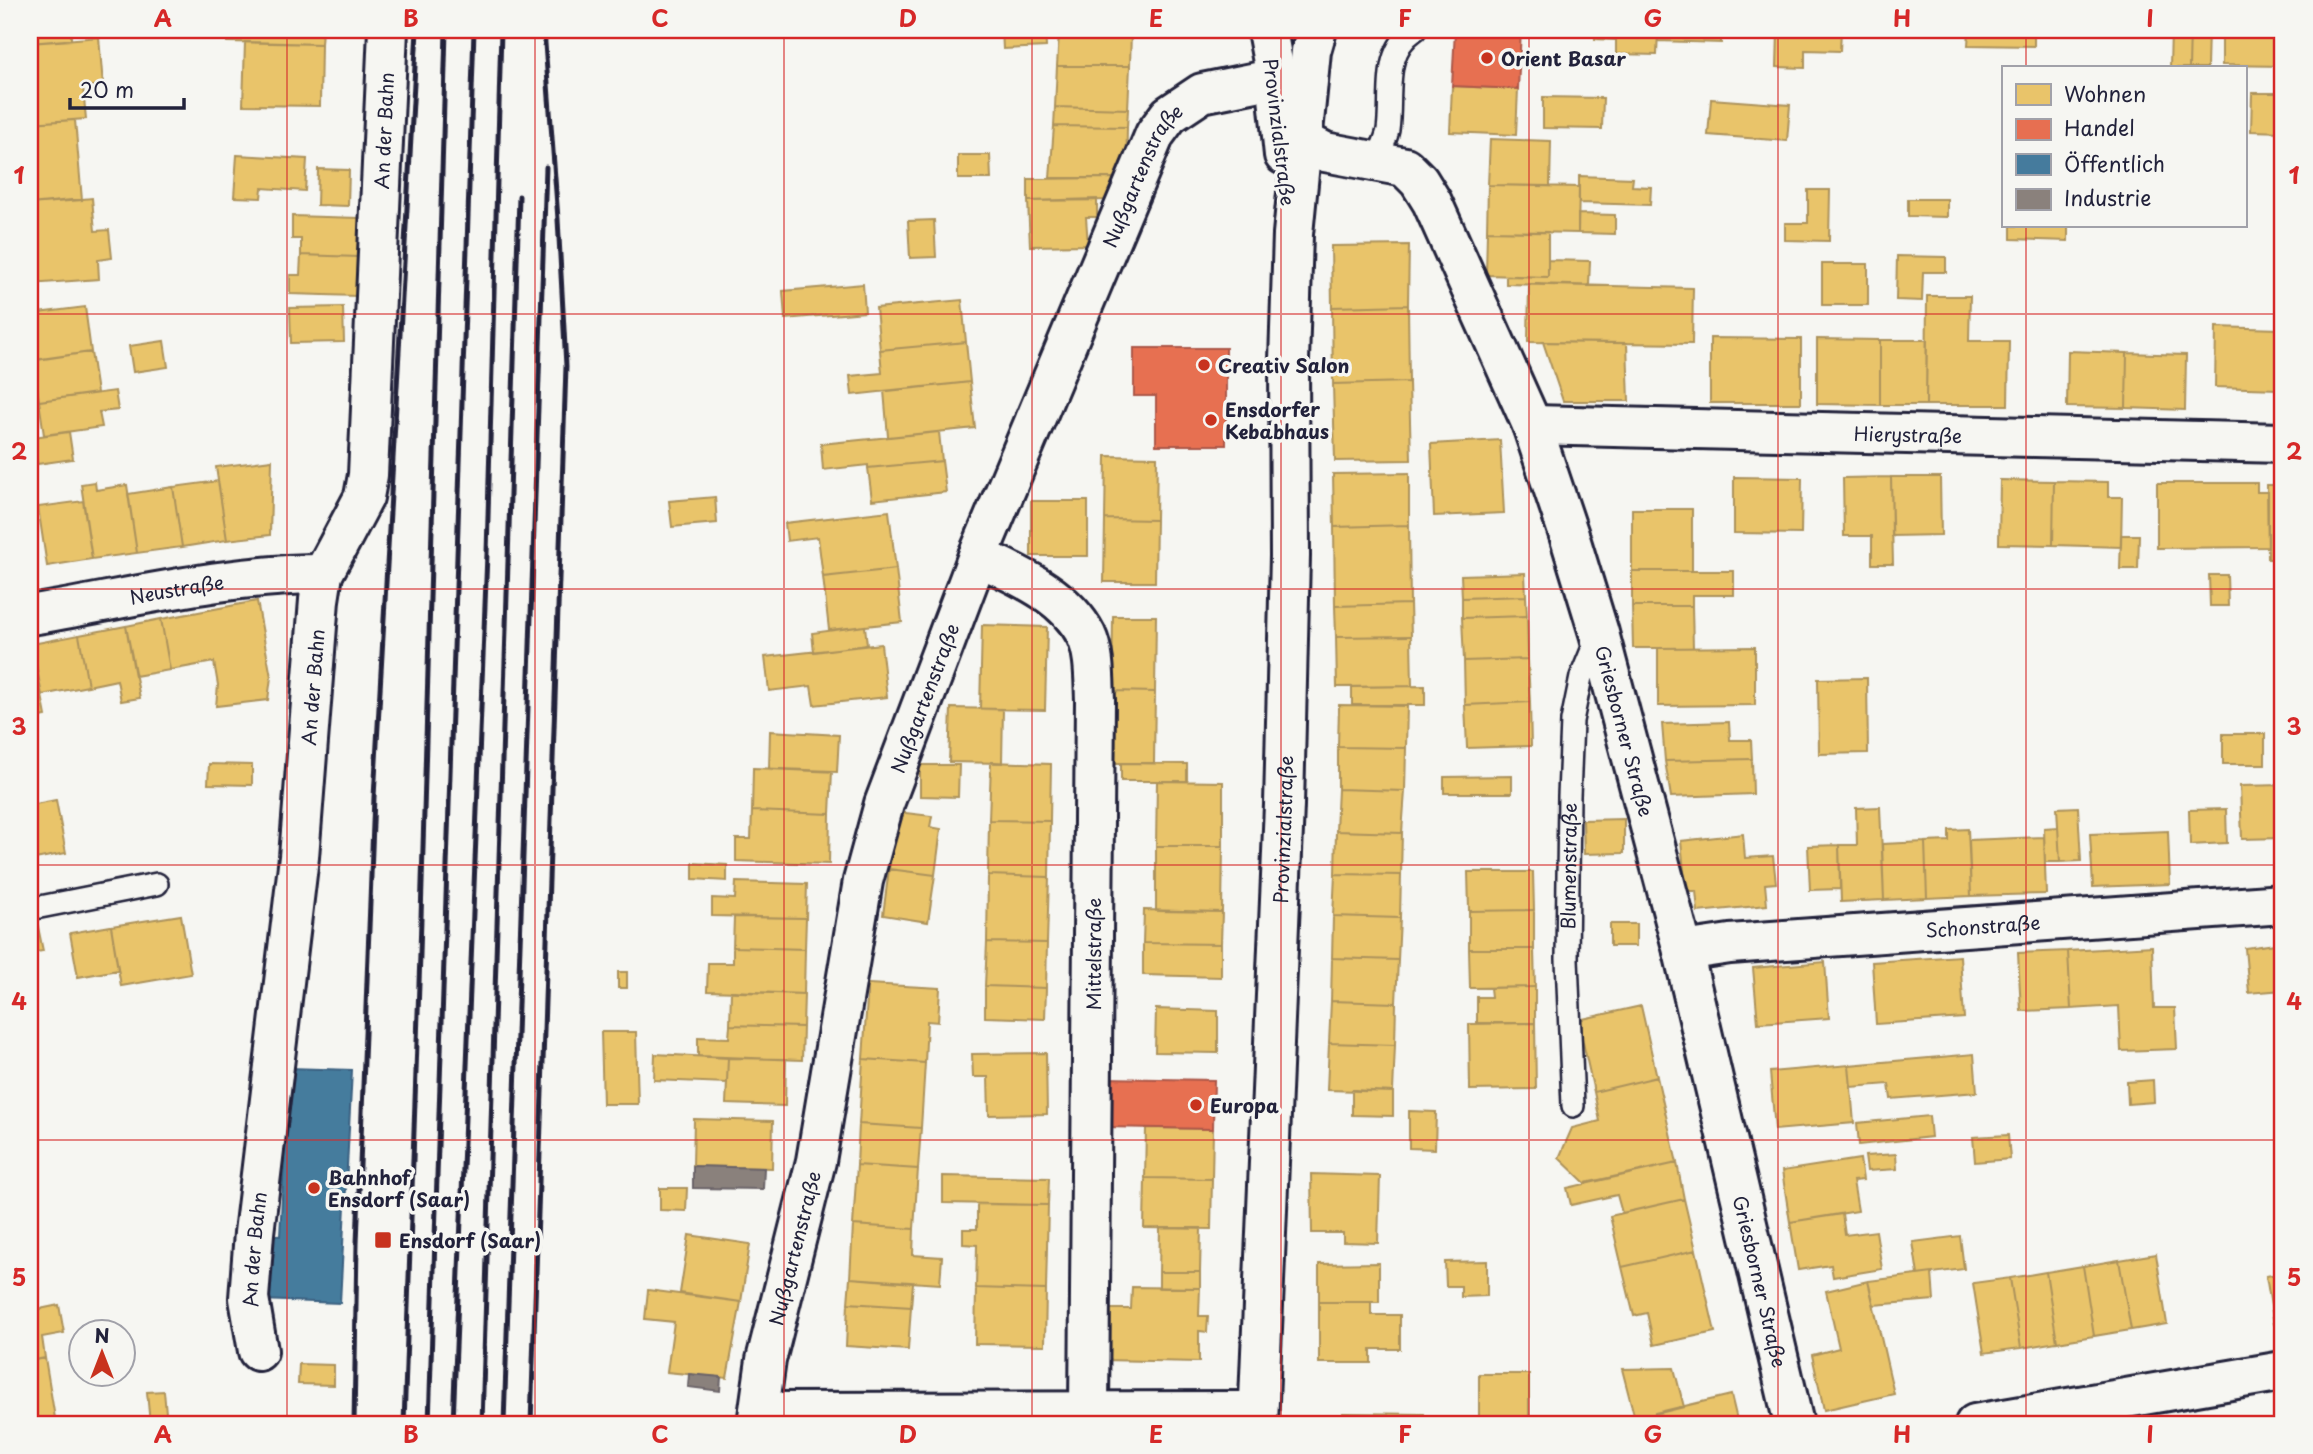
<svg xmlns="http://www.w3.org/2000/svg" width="2313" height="1454" font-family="'Playpen Sans',sans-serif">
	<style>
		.homes { fill: #e9c46a; stroke: #ad935c; stroke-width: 2 }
		.shops { fill: #e76f51; stroke: #ac584a; stroke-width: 2 }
		.public { fill: #457b9d; stroke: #3a6080; stroke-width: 2 }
		.industry { fill: #8a817c; stroke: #6b6468; stroke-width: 2 }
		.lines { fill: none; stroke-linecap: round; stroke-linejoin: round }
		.service-casing { stroke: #22223b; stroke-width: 26 }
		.minor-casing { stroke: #22223b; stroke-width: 44 }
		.secondary-casing { stroke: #22223b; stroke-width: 44 }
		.service { stroke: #f6f6f2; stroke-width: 21 }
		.minor { stroke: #f6f6f2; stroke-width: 38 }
		.secondary { stroke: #f6f6f2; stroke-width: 38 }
		.rail { stroke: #22223b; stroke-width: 5 }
		.grid { fill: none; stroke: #d62828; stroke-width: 2; stroke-opacity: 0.55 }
		.poi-dot { fill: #c8321e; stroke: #f6f6f2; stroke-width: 2.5 }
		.labels { text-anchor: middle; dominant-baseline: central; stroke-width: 7; stroke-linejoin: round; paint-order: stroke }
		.poi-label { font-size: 19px; font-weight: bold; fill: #22223b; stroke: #f6f6f2; text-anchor: start }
		.street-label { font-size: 19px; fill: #22223b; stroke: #f6f6f2 }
		.neatline { fill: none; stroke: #d62828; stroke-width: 2.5 }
		.grid-label { font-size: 23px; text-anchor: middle; font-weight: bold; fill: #d62828 }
	</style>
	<rect width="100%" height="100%" fill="#f6f6f2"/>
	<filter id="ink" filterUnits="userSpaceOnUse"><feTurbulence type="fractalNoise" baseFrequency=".0143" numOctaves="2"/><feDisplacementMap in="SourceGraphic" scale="14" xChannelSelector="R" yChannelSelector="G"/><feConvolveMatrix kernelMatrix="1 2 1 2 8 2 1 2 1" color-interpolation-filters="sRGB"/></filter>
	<g filter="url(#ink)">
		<!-- homes -->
		<path class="homes" d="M30 30H71V40L30 43Z
			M227 30H322L321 44 227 42Z
			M1002 30H1045L1046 47 1003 49Z
			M1068 30H1140V32H1068Z
			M1595 30H1658L1657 55 1616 54V40L1595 39Z
			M1658 30H1721V43L1658 41Z
			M1778 30H1841L1840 51 1805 50V68L1777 67Z
			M1969 30H2034V46L1968 45Z
			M2139 30H2171V34H2139Z
			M2171 30H2190L2189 68H2170Z
			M2190 30H2208L2207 68H2189Z
			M2222 30H2283V66L2222 65Z
			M1068 32H1131L1130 66H1057L1059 33Z
			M99 37 103 85 83 87 86 119 30 123V43Z
			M245 42 321 44 320 106 243 105Z
			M1057 66H1130L1128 109 1055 107Z
			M1452 86 1518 89 1516 135 1450 132Z
			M2252 93H2283V132L2251 131Z
			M1543 97 1603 98 1602 129 1543 128Z
			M1711 99 1790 105 1787 141 1708 135Z
			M1055 107 1128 109 1127 127 1054 126Z
			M75 120 82 200 30 204V123Z
			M1054 126 1127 127 1126 178H1050Z
			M1490 139 1551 141 1550 186 1488 185Z
			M237 155 307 159 305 191 262 188 261 198 234 197Z
			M958 155H990L991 179H958Z
			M318 169 349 170 348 206 317 205Z
			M1579 176 1633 178 1632 186 1651 187 1650 205 1579 203Z
			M1114 178 1115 200 1028 201V179Z
			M1488 185 1579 187 1578 233 1487 231Z
			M1808 190H1830L1829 241 1785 240V223H1808Z
			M92 198 95 231 109 230 112 258 98 260 99 279 30 284V204Z
			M1097 199V217H1086L1088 245 1030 246 1028 201Z
			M1908 199H1947V217L1908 216Z
			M1578 214 1615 215V234L1578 233Z
			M292 216 359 218 358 257 301 255V239H292Z
			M934 220 936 257 910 258 908 221Z
			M2011 226H2068V241L2011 239Z
			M1487 231 1548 232V277L1486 275Z
			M1409 245 1408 305 1332 307 1331 246Z
			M301 255 358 257 357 296 290 294V275H300Z
			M1897 256 1946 257V272H1923L1922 301 1896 300Z
			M1548 260 1590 261 1589 286 1506 284V276L1548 277Z
			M1822 264H1868V305H1822Z
			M863 284 865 312 785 319 783 291Z
			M1529 284 1693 288 1692 344 1528 342Z
			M1927 296H1970L1969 341H2009L2008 405H1926Z
			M962 300 966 342 880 350 876 308Z
			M1408 305 1409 382 1333 384 1332 307Z
			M85 307 91 352 30 361V314Z
			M343 307 344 342 291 343 290 308Z
			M2216 327 2280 329 2278 389 2215 387Z
			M1710 338 1801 339V403H1710Z
			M1817 339 1880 340V405L1817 404Z
			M1880 340H1927L1926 405H1880Z
			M164 341 168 367 133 372 129 346Z
			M966 342 970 382 852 395 850 376 882 373 880 350Z
			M1543 342 1627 343 1629 401H1563Z
			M2068 351 2127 353 2126 408 2067 407Z
			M91 352 97 393 39 401 33 360Z
			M2127 353 2186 355 2185 410 2126 408Z
			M970 382 975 428 888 437 884 391Z
			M1409 382 1411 460 1335 461 1333 384Z
			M115 391 118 410 99 412 102 427 44 435 39 401Z
			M69 432 73 459 37 464 33 437Z
			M939 432 942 461 868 468V465L823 470 821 444Z
			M1500 440 1504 513 1434 516 1431 444Z
			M1106 456 1157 457 1156 520 1105 519Z
			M272 460 270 535 227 540 216 467Z
			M942 461 946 492 872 500 868 468Z
			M1409 473V525L1334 527 1333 474Z
			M1734 477 1802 478 1801 534 1734 533Z
			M1891 477 1893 564H1872V536H1844L1843 478Z
			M1891 477H1940L1941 535 1892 536Z
			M2000 480 2054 481 2053 545 1999 544Z
			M218 481 227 540 182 547 173 487Z
			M2054 481 2108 482V497H2122L2121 547 2053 545Z
			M95 482 96 490 127 485 137 553 92 559 81 484Z
			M2157 483H2257V492H2268V547L2157 548Z
			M2267 485H2283V559H2268Z
			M173 487 182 547 137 553 128 494Z
			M715 497 717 523 672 527 669 501Z
			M83 501 92 559 47 566 38 507Z
			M1031 501H1088V556H1031Z
			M1632 509H1692V571H1632Z
			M889 511 896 569 823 577 818 537 787 541 785 523Z
			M1105 519 1156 520 1155 582H1104Z
			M1409 525 1410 604 1335 606 1334 527Z
			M2121 535H2139L2138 569H2120Z
			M896 569 902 622 829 630 823 577Z
			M1632 571H1734V595H1692V606H1632Z
			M1525 573 1526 596 1462 598 1461 575Z
			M2209 575H2227L2228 606H2210Z
			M1526 596 1527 616 1462 618V598Z
			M257 601 271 677 268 700 216 706 218 685 214 662 170 670 161 619Z
			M1410 604 1411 636 1336 637 1335 606Z
			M1632 606H1692L1693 648H1633Z
			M1113 616H1156L1155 692 1112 691Z
			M1527 616 1528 659 1464 661 1462 618Z
			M161 619 170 670 135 676 126 626Z
			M982 625 1047 627 1045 710 980 709Z
			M126 626 140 698 121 701 117 680 88 686 79 635Z
			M865 626 867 645 814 652 812 633Z
			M79 635 88 686 42 695 32 644Z
			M1411 636 1412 686 1337 687 1336 637Z
			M32 644 46 716 30 719V645Z
			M881 644 887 697 814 705 811 686 769 691 765 657Z
			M1755 647V705L1658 706V648Z
			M1528 659 1530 702 1465 705 1464 661Z
			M1867 678 1868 753 1819 754 1818 679Z
			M1425 686V705H1352V687Z
			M1112 691 1155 692 1154 763H1111Z
			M1530 702 1531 746 1467 748 1465 705Z
			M1339 705 1407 706 1406 748 1338 747Z
			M951 708 1003 709 1002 763 949 762Z
			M1729 722 1730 740H1751L1752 759 1665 761 1662 724Z
			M770 731 839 735 837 772 769 769Z
			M2223 734H2265V764H2223Z
			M1338 747 1406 748 1405 791 1338 789Z
			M1752 759 1753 794 1671 797 1665 761Z
			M991 762 1051 764 1050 821 989 820Z
			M1121 763 1187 764V781H1121Z
			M209 764 252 765V785L208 784Z
			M920 765H959L958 797 920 796Z
			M753 768 832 771 830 814 752 811Z
			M1512 776V793H1444V777Z
			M1157 781 1223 782V846H1156Z
			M2283 785V838L2242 839 2240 786Z
			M1338 789 1405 791 1402 833 1336 831Z
			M56 800 66 853 30 860V805Z
			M1880 807 1884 900 1841 902 1839 845H1857L1856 808Z
			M2078 807 2081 861 2060 862 2057 808Z
			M2226 809 2227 843 2190 845 2189 810Z
			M752 811 830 814 829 864 736 861V839H751Z
			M897 812 932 816 930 827 941 829 935 875 889 869Z
			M1624 819V853L1584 854 1583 820Z
			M989 820 1050 821 1049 877 988 875Z
			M2058 827 2060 862H2045L2044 828Z
			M1968 829 1971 896 1927 898 1925 842 1949 841V830Z
			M1336 831 1402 833 1401 875 1335 874Z
			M2168 831 2170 884 2093 887 2090 834Z
			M1743 834 1745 858 1773 856 1776 883 1765 884 1767 905 1698 912 1696 891H1686L1681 841Z
			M2044 837 2046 894 1971 896 1969 840Z
			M1925 842 1927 898 1884 900 1882 844Z
			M1839 845 1840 889 1810 890 1808 846Z
			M1156 846H1223L1222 912 1156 911Z
			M693 863 727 865V881L693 879Z
			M889 869 935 875 928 922 883 915Z
			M1468 872H1533L1534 910 1469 911Z
			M1335 874 1401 875 1400 918 1333 916Z
			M988 875 1049 877 1047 943 987 942Z
			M736 882 807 884 806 918 712 916V898L735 899Z
			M1144 910 1222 912 1221 944 1143 943Z
			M1534 910V949H1469V911Z
			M181 915 191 974 121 986 111 926Z
			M1333 916 1400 918 1398 960 1332 958Z
			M734 917 806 918 805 949 733 947Z
			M37 922 43 951 30 953V923Z
			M1610 924H1636V946H1610Z
			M111 926 118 970 78 977 70 933Z
			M987 942 1047 943 1046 988 985 986Z
			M1143 943 1221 944V977L1143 975Z
			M2283 943V990L2249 993 2245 948Z
			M2152 946 2154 1008H2175L2177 1049 2121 1051 2119 1006 2071 1009 2068 951Z
			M733 947 805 949 804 994 707 991 708 963H733Z
			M1469 949H1534L1535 987 1470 988Z
			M2068 951 2071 1009 2021 1011 2018 953Z
			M1960 956 1964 1018 1876 1024 1872 962Z
			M1332 958 1398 960 1396 1003 1331 1001Z
			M1825 962 1829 1018 1758 1023 1753 968Z
			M618 972H627V988H618Z
			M868 984 940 988 938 1022 927 1021 925 1063 863 1059Z
			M985 986 1046 988 1045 1019 985 1017Z
			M1535 987V1023H1477V997H1491L1490 988Z
			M731 991 804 994 803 1027 730 1025Z
			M1331 1001 1396 1003 1395 1045 1329 1043Z
			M1641 1006 1657 1077 1594 1092 1578 1020Z
			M1156 1009 1218 1011V1053L1155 1052Z
			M1535 1023 1536 1089 1470 1090 1469 1024Z
			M730 1025 803 1027 802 1060 698 1056V1037L729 1038Z
			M601 1032H636L638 1104H603Z
			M1329 1043 1395 1045 1393 1092 1327 1090Z
			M1046 1053 1047 1114 989 1115 988 1077H973L972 1054Z
			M655 1054 728 1058 727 1083 654 1080Z
			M1974 1054 1977 1092 1891 1099 1889 1084 1851 1087 1849 1065Z
			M728 1058 786 1059 785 1106 726 1104Z
			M863 1059 925 1063 921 1128 859 1124Z
			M1849 1065 1854 1123 1775 1130 1770 1072Z
			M1657 1077 1677 1163 1585 1183 1559 1158 1572 1128 1600 1121 1594 1092Z
			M2153 1080 2154 1102 2128 1104 2127 1082Z
			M1352 1090 1393 1092V1116L1352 1115Z
			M1409 1111 1436 1112 1435 1149 1409 1148Z
			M1929 1116 1931 1137 1859 1145 1857 1123Z
			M694 1119 773 1121 772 1168 693 1166Z
			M859 1124 921 1128 918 1169 857 1165Z
			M1146 1128 1213 1129 1212 1179 1145 1178Z
			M2008 1135 2010 1159 1975 1162 1973 1137Z
			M1896 1154 1897 1169 1867 1171 1865 1156Z
			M30 1157 36 1200 30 1201Z
			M1860 1159 1863 1180 1853 1181 1858 1211 1790 1222 1782 1171Z
			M1677 1163 1684 1199 1622 1213 1617 1195 1571 1205 1567 1188Z
			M857 1165 918 1169 914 1229 853 1225Z
			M1311 1174 1380 1176 1378 1243 1343 1242V1233H1312Z
			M943 1176 1049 1178 1048 1205 943 1203Z
			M1145 1178 1212 1179 1211 1229 1144 1228Z
			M660 1188H687L686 1211 660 1210Z
			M1684 1199 1696 1250 1622 1267 1610 1216Z
			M977 1204 1048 1205 1046 1290 976 1288 977 1245 963 1244V1229H977Z
			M1842 1214 1845 1235 1876 1231 1882 1269 1833 1277 1831 1265 1798 1270 1790 1222Z
			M853 1225 914 1229 913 1255 942 1257 940 1284 850 1278Z
			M1160 1228H1201L1200 1272H1159Z
			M689 1235 750 1244 741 1302 680 1293Z
			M1960 1236 1964 1269 1918 1275 1913 1242Z
			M1696 1250 1715 1332 1654 1345 1647 1313 1634 1316 1622 1267Z
			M2156 1254 2167 1324 2131 1330 2119 1260Z
			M2119 1260 2131 1330 2094 1336 2083 1266Z
			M1487 1261V1296L1461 1297V1286H1446L1445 1262Z
			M1379 1263V1302H1319V1264Z
			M2083 1266 2094 1336 2057 1342 2046 1272Z
			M1159 1272H1200V1288H1159Z
			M2046 1272 2057 1342 2021 1348 2010 1278Z
			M1932 1273 1934 1300 1874 1305 1868 1281Z
			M2283 1273V1323L2274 1324 2266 1276Z
			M30 1275 37 1309 30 1311Z
			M850 1278 913 1283 911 1307 848 1303Z
			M2010 1278 2021 1348 1984 1353 1973 1283Z
			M1868 1281 1894 1394 1824 1410 1812 1355 1839 1348 1826 1291Z
			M1132 1287 1200 1288 1199 1316H1208L1207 1332 1199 1331V1362L1102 1360 1103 1309H1131Z
			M976 1288 1046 1290 1045 1345 975 1344Z
			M648 1290 741 1302 727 1378 667 1372 674 1322 645 1319Z
			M1319 1302H1371V1315H1400V1349H1371V1363H1319Z
			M848 1303 911 1307 908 1350 846 1346Z
			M59 1305 64 1333 42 1337 45 1358 30 1361V1311Z
			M45 1358 56 1424H30V1361Z
			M299 1364 334 1365V1385L298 1384Z
			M1674 1368 1684 1407 1635 1419 1622 1369Z
			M1479 1374H1529V1424H1479Z
			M164 1391 167 1424H150L147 1392Z
			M1731 1395 1738 1424H1658L1655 1413Z
			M1343 1413 1424 1414V1424H1343Z"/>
		<!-- shops -->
		<path class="shops" d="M1455 30H1521L1518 89 1452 86Z
			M1134 348H1226V445H1156V396H1134Z
			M1104 1078 1214 1080 1213 1129 1103 1127Z"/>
		<!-- public -->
		<path class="public" d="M289 1068 352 1070 340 1303 261 1300 264 1235 280 1236Z"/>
		<!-- industry -->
		<path class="industry" d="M693 1166 764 1168 763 1189 693 1188Z
			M689 1374 721 1377 720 1391 688 1387Z"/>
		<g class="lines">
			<defs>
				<g id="service">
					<path d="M1377 161C1380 151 1386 140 1388 130 1393 95 1381 53 1415 30"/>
					<path d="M30 909 157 884"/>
					<path id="s1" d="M1573 1106 1567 959 1569 796 1572 721 1581 677 1597 638"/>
				</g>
				<g id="minor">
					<path id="s2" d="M1302 140 1325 152 1405 167 1419 181 1432 202 1532 425 1569 535 1599 633 1683 951 1794 1424"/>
					<path id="s3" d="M1532 425 2283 443"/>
					<path d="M978 556C1017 575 1065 594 1086 635 1095 654 1094 679 1095 700L1089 1410"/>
					<path id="s4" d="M30 615C127 599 225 574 323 574"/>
					<path id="s5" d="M1683 951 1730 944 2283 904"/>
					<path id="s6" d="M258 1351 249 1298 254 1233 299 857 319 600 323 574 364 497 368 475 388 30"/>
					<path d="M759 1412 1258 1411"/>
					<path id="s7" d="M757 1424 766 1360 816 1161 863 881 884 804 978 556 1155 134 1169 115 1202 93 1276 78"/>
					<path d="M1975 1424 2283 1371"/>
				</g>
				<g id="secondary">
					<path d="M1267 30 1276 78 1284 155"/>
					<path id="s8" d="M1258 1424 1284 805 1290 556 1289 361 1293 234 1311 51 1317 30"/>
				</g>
			</defs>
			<!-- service casing -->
			<use href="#service" class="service-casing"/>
			<!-- minor casing -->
			<use href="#minor" class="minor-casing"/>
			<!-- secondary casing -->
			<use href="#secondary" class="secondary-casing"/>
			<!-- service -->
			<use href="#service" class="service"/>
			<!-- minor -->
			<use href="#minor" class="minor"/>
			<!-- secondary -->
			<use href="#secondary" class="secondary"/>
			<!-- rail -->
			<path class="rail" d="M354 1424 357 1244 374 797 417 30
				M404 1424 420 954 446 30
				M429 1424 474 30
				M453 1424 487 554 501 30
				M482 1424 519 196
				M504 1424 546 167
				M531 1424 566 366 558 219 544 30"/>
		</g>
	</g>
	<!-- grid -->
	<path class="grid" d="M287 30V1424M535 30V1424M784 30V1424M1032 30V1424M1281 30V1424M1529 30V1424M1778 30V1424M2026 30V68M2026 226V1424M30 314H2283M30 589H2283M30 865H2283M30 1140H2283"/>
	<!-- markers -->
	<g class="poi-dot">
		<circle cx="1487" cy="58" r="7"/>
		<circle cx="1204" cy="365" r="7"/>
		<circle cx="1211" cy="420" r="7"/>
		<circle cx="1196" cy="1105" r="7"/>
		<circle cx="314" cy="1188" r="7"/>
		<rect x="374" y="1231" width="18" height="18" rx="3.5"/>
	</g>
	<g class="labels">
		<!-- poi labels -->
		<g class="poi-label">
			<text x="1501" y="58">Orient Basar</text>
			<text x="1218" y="365">Creativ Salon</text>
			<text x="1225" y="409">Ensdorfer<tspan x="1225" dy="22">Kebabhaus</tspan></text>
			<text x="1210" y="1105">Europa</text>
			<text x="328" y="1177">Bahnhof<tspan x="328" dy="22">Ensdorf (Saar)</tspan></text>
			<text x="399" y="1240">Ensdorf (Saar)</text>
		</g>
		<!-- street labels -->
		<g class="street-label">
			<text stroke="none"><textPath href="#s6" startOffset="1236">An der Bahn</textPath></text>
			<text transform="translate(1280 132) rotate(83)">Provinzialstraße</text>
			<text stroke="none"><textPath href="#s7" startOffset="1314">Nußgartenstraße</textPath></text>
			<text stroke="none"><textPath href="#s3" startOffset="376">Hierystraße</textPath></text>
			<text stroke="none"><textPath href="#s4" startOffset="149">Neustraße</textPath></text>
			<text stroke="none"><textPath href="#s6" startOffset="668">An der Bahn</textPath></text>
			<text stroke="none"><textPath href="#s7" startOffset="747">Nußgartenstraße</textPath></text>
			<text stroke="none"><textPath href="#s2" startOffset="716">Griesborner Straße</textPath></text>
			<text stroke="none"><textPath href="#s8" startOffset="595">Provinzialstraße</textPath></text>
			<text stroke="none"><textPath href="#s1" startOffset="240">Blumenstraße</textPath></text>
			<text stroke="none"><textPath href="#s5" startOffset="301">Schonstraße</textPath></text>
			<text transform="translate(1093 954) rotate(-90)">Mittelstraße</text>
			<text stroke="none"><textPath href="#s7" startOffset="180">Nußgartenstraße</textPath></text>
			<text stroke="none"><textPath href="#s6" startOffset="102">An der Bahn</textPath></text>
			<text stroke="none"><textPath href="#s2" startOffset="1283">Griesborner Straße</textPath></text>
		</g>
	</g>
	<!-- margin -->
	<rect width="2313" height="1454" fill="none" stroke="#f6f6f2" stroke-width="77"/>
	<!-- legend -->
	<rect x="2002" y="66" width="245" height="161" fill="#f6f6f2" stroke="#a1a1a9" stroke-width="2"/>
	<rect x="2016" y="84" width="35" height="21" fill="#e9c46a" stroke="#a1a1a9" stroke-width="2"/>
	<text x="2064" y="102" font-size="21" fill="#22223b">Wohnen</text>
	<rect x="2016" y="119" width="35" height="21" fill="#e76f51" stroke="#a1a1a9" stroke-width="2"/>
	<text x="2064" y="136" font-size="21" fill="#22223b">Handel</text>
	<rect x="2016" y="154" width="35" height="21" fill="#457b9d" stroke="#a1a1a9" stroke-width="2"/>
	<text x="2064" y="172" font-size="21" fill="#22223b">Öffentlich</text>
	<rect x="2016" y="189" width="35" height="21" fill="#8a817c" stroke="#a1a1a9" stroke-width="2"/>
	<text x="2064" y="206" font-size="21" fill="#22223b">Industrie</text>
	<!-- north arrow -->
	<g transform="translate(102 1353)"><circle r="33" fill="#f6f6f2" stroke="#a1a1a9" stroke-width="2"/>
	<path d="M0-5L12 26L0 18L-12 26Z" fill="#c8321e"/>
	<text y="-10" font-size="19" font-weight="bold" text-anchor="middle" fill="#22223b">N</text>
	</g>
	<!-- scale -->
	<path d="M70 98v10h114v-10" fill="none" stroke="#22223b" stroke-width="3.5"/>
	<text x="80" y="98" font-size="21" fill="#22223b" stroke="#f6f6f2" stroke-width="5" paint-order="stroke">20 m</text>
	<rect x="38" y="38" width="2236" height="1378" class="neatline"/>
	<g class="grid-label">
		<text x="163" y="27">A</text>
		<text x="411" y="27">B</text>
		<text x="660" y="27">C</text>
		<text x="908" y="27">D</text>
		<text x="1156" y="27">E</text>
		<text x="1405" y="27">F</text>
		<text x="1653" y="27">G</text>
		<text x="1902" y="27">H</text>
		<text x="2150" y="27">I</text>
		<text x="19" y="184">1</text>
		<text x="2294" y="184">1</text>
		<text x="19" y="460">2</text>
		<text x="2294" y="460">2</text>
		<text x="19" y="735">3</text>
		<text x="2294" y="735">3</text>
		<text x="19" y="1010">4</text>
		<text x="2294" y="1010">4</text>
		<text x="19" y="1286">5</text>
		<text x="2294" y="1286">5</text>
		<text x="163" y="1443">A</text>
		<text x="411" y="1443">B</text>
		<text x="660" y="1443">C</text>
		<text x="908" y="1443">D</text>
		<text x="1156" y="1443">E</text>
		<text x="1405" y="1443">F</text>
		<text x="1653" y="1443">G</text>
		<text x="1902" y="1443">H</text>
		<text x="2150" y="1443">I</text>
	</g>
</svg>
